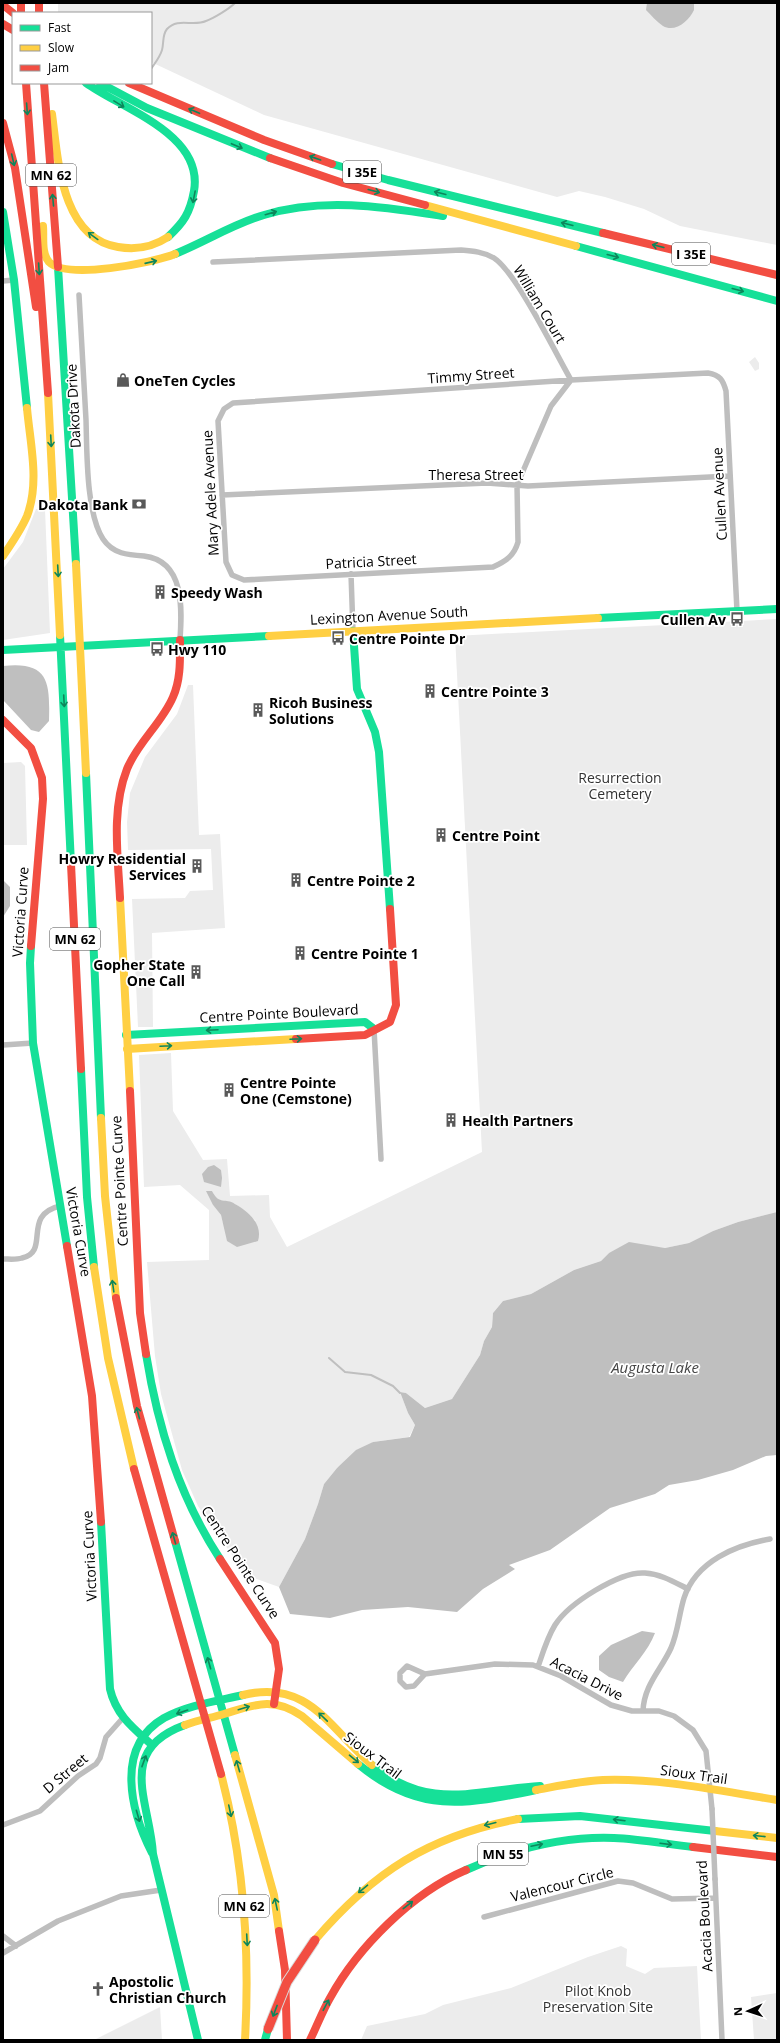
<svg xmlns="http://www.w3.org/2000/svg" width="780" height="2043" font-family="'Open Sans',sans-serif">
	<style>
		.green { fill: #ececec; fill-rule: evenodd }
		.water { fill: #bfbfbf }
		.lines { fill: none; stroke-linecap: round; stroke-linejoin: round }
		.stream { stroke: #bfbfbf; stroke-width: 2 }
		.street { stroke: #bebebe; stroke-width: 5.5 }
		.fast { stroke: #16e098; stroke-width: 8 }
		.slow { stroke: #ffcf43; stroke-width: 8 }
		.jam { stroke: #f24e42; stroke-width: 8 }
		.jam-bridge-casing { stroke: #dbdbdb; stroke-width: 11; stroke-linecap: butt }
		.street-bridge { stroke: #bebebe; stroke-width: 5.5 }
		.jam-bridge { stroke: #f24e42; stroke-width: 9 }
		.oneway { stroke: #0d865b }
		.labels { text-anchor: middle; dominant-baseline: central; stroke-width: 3.5; stroke-linejoin: round; paint-order: stroke }
		.shield { fill: #fff; stroke: #4c4c4c; stroke-width: 1 }
		.shield-label { font-size: 13px; font-weight: bold; fill: #000 }
		.street-label { font-size: 14px; fill: #000; stroke: #fff }
		.poi-label { font-size: 14px; font-weight: bold; fill: #000; stroke: #fff; text-anchor: start }
		.park-label { font-size: 14px; fill: #333; stroke: #fff }
		.water-label { font-size: 15px; font-style: italic; fill: #444; stroke: #fff }
	</style>
	<rect width="100%" height="100%" fill="#fff"/>
	<!-- green -->
	<path class="green" d="M58 3H777V245L680 226 644 209 605 197 579 191 557 197 264 115 151 62V13H58Z
		M755 357 759 363V369L755 371 749 362Z
		M36 509H45L50 633 3 640V569L23 542Z
		M777 619V1212L738 1222 713 1231 689 1243 665 1248 649 1246 609 1253 601 1261 574 1270 531 1294 503 1301 493 1313 492 1327 484 1341 480 1355 452 1399 425 1408 406 1393 400 1392 408 1413 415 1425 409 1437 373 1442 337 1468 324 1484 318 1504 305 1539 279 1587 246 1575 198 1506 182 1470 161 1394 155 1356 147 1262 209 1260V1210L180 1185 144 1187 139 1055 171 1053 173 1111 203 1160 227 1159 230 1196 269 1195 270 1217 287 1247 482 1152 455 636ZM212 1191C219 1204 221 1199 233 1203 239 1205 251 1217 256 1221L223 1223 221 1215 213 1205Z
		M188 685H193L199 835 220 834 225 928 152 933 153 1027H138L132 899 185 898 190 891 213 890 211 849 128 850 127 822 130 793 145 757 177 714Z
		M21 762 25 766 27 845H3V763Z
		M621 1946 627 1949 626 1966 645 1974 654 1968 697 1966 701 2040H361L367 2026 425 2014 443 2005 511 1988 588 1957Z
		M777 1993V2040H754L751 1997Z
		M160 2007 162 2040H94Z"/>
	<!-- water -->
	<path class="water" d="M647 3H694V10C689 21 675 33 663 26 657 22 651 15 646 10Z
		M3 666C49 661 50 682 49 721L39 732 31 730 3 700Z
		M3 880 10 887V906L3 917Z
		M214 1165 221 1170 222 1178 221 1187 204 1182 202 1174 208 1167Z
		M206 1191H212C220 1206 225 1197 235 1204 249 1212 263 1224 258 1241L237 1247 227 1241 221 1215 213 1205Z
		M777 1212V1455L766 1456 733 1470 698 1480 669 1485 655 1494 610 1508 550 1550 509 1565 515 1569 483 1589 457 1612 408 1607 362 1610 330 1618 290 1614 279 1587 305 1539 318 1504 324 1484 337 1468 356 1450 373 1442 410 1437 415 1425 408 1413 400 1392 406 1393 425 1408 452 1399 480 1355 484 1341 492 1327 493 1313 503 1301 531 1294 574 1270 601 1261 609 1253 629 1242 665 1248 689 1243 713 1231 738 1222Z
		M642 1631 655 1633C648 1652 633 1665 623 1682L609 1677 599 1670V1656L611 1645Z"/>
	<g class="lines">
		<!-- stream -->
		<path class="stream" d="M151 69C155 63 160 57 162 50 164 43 162 35 167 29 178 17 193 27 206 21 214 18 229 9 235 3
			M329 1358 345 1372 371 1375 393 1386 400 1393"/>
		<!-- street -->
		<path class="street" d="M213 262 461 250C473 251 484 252 494 258 516 272 556 354 571 380L551 406 517 485 518 542C514 556 506 561 493 567L244 580 232 575 226 562 218 421 224 409 233 403 571 380 708 373C720 375 723 380 726 391L737 611
			M3 281 14 280
			M79 295C81 337 84 378 86 420 87 452 86 513 103 539 113 554 128 555 144 556 185 561 182 609 180 640
			M222 495 487 483 528 486 730 476
			M351 574 353 631
			M374 1029 381 1159
			M3 1045 33 1043
			M3 1259C9 1259 16 1260 22 1258 51 1252 21 1215 60 1206
			M538 1667C543 1652 547 1638 555 1625 569 1603 620 1571 645 1573 661 1574 674 1582 688 1589
			M425 1674 414 1686 406 1687 400 1681V1673L407 1666 425 1674 495 1664 533 1665 561 1676 611 1705 632 1711H659L674 1716 693 1730 706 1751 712 1809
			M643 1711C644 1685 661 1670 671 1648 678 1632 679 1614 684 1598 696 1561 736 1545 770 1539
			M3 1825 40 1811 78 1776 96 1764 100 1758 106 1737 122 1719
			M715 1879 722 2040
			M484 1917 618 1881 633 1883 672 1899 715 1898
			M3 1936 16 1946
			M3 1953 58 1921 121 1896 161 1890"/>
		<!-- fast -->
		<path class="fast" d="M86 83C122 109 204 134 194 191 190 213 184 222 168 237
			M100 83 147 108 270 158
			M332 164 388 180 603 233
			M3 212 14 280 27 408
			M576 246 777 301
			M175 254C205 242 233 224 264 215 323 197 384 207 443 216
			M58 267 76 564
			M598 618 777 609
			M353 631 357 689 375 732 379 752 390 909
			M60 635 71 864
			M3 650 269 636
			M86 773 101 1118
			M31 946 30 963 33 1043 67 1246
			M126 1035 365 1022 374 1029
			M81 1069 87 1197 94 1267
			M146 1354C158 1428 179 1496 220 1559
			M101 1522 110 1689C116 1715 133 1728 152 1745
			M175 1541 235 1755
			M185 1725C115 1750 150 1802 153 1854L198 2040
			M358 1764C418 1814 465 1805 536 1790
			M372 1765C430 1812 474 1790 540 1786
			M518 1819 580 1816 715 1831
			M152 1853C131 1812 114 1747 164 1718 188 1705 217 1701 243 1695
			M466 1870C513 1849 562 1836 614 1838 640 1839 666 1844 693 1847
			M265 2040 268 2029"/>
		<!-- slow -->
		<path class="slow" d="M52 114C58 159 61 238 118 247 135 250 153 247 168 237
			M425 205 576 246
			M43 226C44 237 41 253 49 262 67 280 152 263 175 254
			M48 393 60 635
			M3 556C12 543 21 530 27 516 40 482 30 443 27 408
			M76 564 86 773
			M269 636 598 618
			M120 898 130 1091
			M127 1049 296 1039
			M101 1118 105 1196 116 1298
			M94 1267 108 1358 134 1469
			M243 1695C309 1679 329 1728 372 1765
			M185 1725C198 1720 211 1718 224 1714 254 1705 273 1696 302 1716L358 1764
			M235 1755 274 1895 279 1931
			M221 1774C244 1861 250 1950 245 2040
			M536 1790C558 1786 581 1781 603 1780 661 1778 720 1791 777 1800
			M715 1831 777 1838
			M315 1940C373 1872 429 1836 518 1819"/>
		<!-- jam -->
		<path class="jam" d="M21 3V13
			M39 3V13
			M3 5 13 13
			M3 24 13 30
			M26 83 48 393
			M44 83 58 267
			M129 83 264 140 332 164
			M3 123 15 168 36 307
			M270 158 343 183 425 205
			M603 233 777 275
			M3 720 31 748 42 778 43 799 31 946
			M71 864 81 1069
			M120 898C118 856 111 810 127 769 138 742 162 723 173 697 181 679 180 659 180 640
			M296 1039 365 1035 390 1022 396 1005 390 909
			M130 1091 140 1313 146 1354
			M67 1246 92 1396 101 1522
			M116 1298 137 1406 175 1541
			M134 1469 221 1774
			M220 1559 275 1643 279 1669 274 1704
			M693 1847 777 1857
			M279 1931 285 1970 287 2040
			M310 2040C317 2026 322 2012 330 1998 358 1947 412 1893 466 1870"/>
		<defs>
			<path id="jam-bridge" d="M268 2029 287 1982 315 1940"/>
		</defs>
		<!-- jam-bridge casing -->
		<use href="#jam-bridge" class="jam-bridge-casing"/>
		<!-- street-bridge -->
		<path class="street-bridge" d="M712 1809 715 1879"/>
		<!-- jam-bridge -->
		<use href="#jam-bridge" class="jam-bridge"/>
	</g>
	<!-- one-way arrows -->
	<defs><path id="oneway-shaft" d="M-6 0H5M1.5-3L5.5 0L1.5 3" fill="none" stroke-width="1.6" stroke-linecap="round" stroke-linejoin="round"/></defs>
	<g class="oneway">
		<use href="#oneway-shaft" transform="translate(119 104) rotate(31)"/>
		<use href="#oneway-shaft" transform="translate(27 109) rotate(86)"/>
		<use href="#oneway-shaft" transform="translate(194 111) rotate(-157)"/>
		<use href="#oneway-shaft" transform="translate(237 146) rotate(23)"/>
		<use href="#oneway-shaft" transform="translate(315 158) rotate(-161)"/>
		<use href="#oneway-shaft" transform="translate(13 160) rotate(77)"/>
		<use href="#oneway-shaft" transform="translate(374 191) rotate(15)"/>
		<use href="#oneway-shaft" transform="translate(440 193) rotate(-166)"/>
		<use href="#oneway-shaft" transform="translate(194 197) rotate(101)"/>
		<use href="#oneway-shaft" transform="translate(53 200) rotate(-95)"/>
		<use href="#oneway-shaft" transform="translate(271 213) rotate(-16)"/>
		<use href="#oneway-shaft" transform="translate(567 224) rotate(-166)"/>
		<use href="#oneway-shaft" transform="translate(93 236) rotate(-144)"/>
		<use href="#oneway-shaft" transform="translate(658 246) rotate(-166)"/>
		<use href="#oneway-shaft" transform="translate(613 256) rotate(15)"/>
		<use href="#oneway-shaft" transform="translate(151 262) rotate(-13)"/>
		<use href="#oneway-shaft" transform="translate(39 269) rotate(86)"/>
		<use href="#oneway-shaft" transform="translate(738 290) rotate(15)"/>
		<use href="#oneway-shaft" transform="translate(51 441) rotate(87)"/>
		<use href="#oneway-shaft" transform="translate(58 571) rotate(87)"/>
		<use href="#oneway-shaft" transform="translate(64 701) rotate(87)"/>
		<use href="#oneway-shaft" transform="translate(212 1030) rotate(177)"/>
		<use href="#oneway-shaft" transform="translate(296 1039) rotate(-3)"/>
		<use href="#oneway-shaft" transform="translate(166 1046) rotate(-3)"/>
		<use href="#oneway-shaft" transform="translate(113 1286) rotate(-98)"/>
		<use href="#oneway-shaft" transform="translate(138 1413) rotate(-105)"/>
		<use href="#oneway-shaft" transform="translate(174 1538) rotate(-106)"/>
		<use href="#oneway-shaft" transform="translate(209 1663) rotate(-106)"/>
		<use href="#oneway-shaft" transform="translate(244 1708) rotate(-17)"/>
		<use href="#oneway-shaft" transform="translate(182 1712) rotate(161)"/>
		<use href="#oneway-shaft" transform="translate(323 1717) rotate(-136)"/>
		<use href="#oneway-shaft" transform="translate(354 1759) rotate(40)"/>
		<use href="#oneway-shaft" transform="translate(144 1761) rotate(-70)"/>
		<use href="#oneway-shaft" transform="translate(238 1766) rotate(-106)"/>
		<use href="#oneway-shaft" transform="translate(230 1811) rotate(78)"/>
		<use href="#oneway-shaft" transform="translate(138 1816) rotate(74)"/>
		<use href="#oneway-shaft" transform="translate(619 1820) rotate(-173)"/>
		<use href="#oneway-shaft" transform="translate(490 1824) rotate(166)"/>
		<use href="#oneway-shaft" transform="translate(759 1836) rotate(-174)"/>
		<use href="#oneway-shaft" transform="translate(666 1844) rotate(7)"/>
		<use href="#oneway-shaft" transform="translate(537 1845) rotate(-12)"/>
		<use href="#oneway-shaft" transform="translate(363 1889) rotate(140)"/>
		<use href="#oneway-shaft" transform="translate(276 1904) rotate(-102)"/>
		<use href="#oneway-shaft" transform="translate(408 1905) rotate(-38)"/>
		<use href="#oneway-shaft" transform="translate(247 1940) rotate(87)"/>
		<use href="#oneway-shaft" transform="translate(326 2005) rotate(-62)"/>
		<use href="#oneway-shaft" transform="translate(275 2011) rotate(111)"/>
	</g>
	<!-- icons -->
	<defs>
		<symbol id="shop-bare" viewBox="-9 -9 18 18"><path d="M-5-2.5h2.3a2.7 3.5 0 0 1 5.4 0H5L5.5 6h-11ZM-1.5-2.5h3a1.5 2.3 0 0 0-3 0Z" fill="#595959" stroke="#fff" stroke-width="2.5" paint-order="stroke"/></symbol>
		<symbol id="bank-bare" viewBox="-9 -9 18 18"><path d="M-6-4H6V4H-6ZM0-2.3a2.3 2.3 0 1 0 0 4.6a2.3 2.3 0 1 0 0-4.6Z" fill="#595959" stroke="#fff" stroke-width="2.5" paint-order="stroke"/></symbol>
		<symbol id="building-bare" viewBox="-9 -9 18 18"><path d="M-4-6H4V6H1V3H-1V6H-4ZM-2.5-4.3h1.7v1.8h-1.7ZM.8-4.3h1.7v1.8H.8ZM-2.5-1h1.7V.8h-1.7ZM.8-1h1.7V.8H.8Z" fill="#595959" stroke="#fff" stroke-width="2.5" paint-order="stroke"/></symbol>
		<symbol id="bus-bare" viewBox="-9 -9 18 18"><path d="M-5-6H5V4H4V6H2V4H-2V6H-4V4H-5ZM-3.5-4V0h7V-4ZM-3.5 1.2v1.5H-2V1.2ZM2 1.2v1.5H3.5V1.2Z" fill="#595959" stroke="#fff" stroke-width="2.5" paint-order="stroke"/></symbol>
		<symbol id="church-bare" viewBox="-9 -9 18 18"><path d="M-1.2-6h2.4v3.5h3.3v2.4h-3.3V6h-2.4V-.1h-3.3v-2.4h3.3Z" fill="#595959" stroke="#fff" stroke-width="2.5" paint-order="stroke"/></symbol>
	</defs>
	<g fill-rule="evenodd">
		<use href="#shop-bare" x="113" y="370" width="20" height="20"/>
		<use href="#bank-bare" x="129" y="494" width="20" height="20"/>
		<use href="#building-bare" x="150" y="582" width="20" height="20"/>
		<use href="#bus-bare" x="727" y="609" width="20" height="20"/>
		<use href="#bus-bare" x="328" y="628" width="20" height="20"/>
		<use href="#bus-bare" x="147" y="639" width="20" height="20"/>
		<use href="#building-bare" x="420" y="681" width="20" height="20"/>
		<use href="#building-bare" x="248" y="700" width="20" height="20"/>
		<use href="#building-bare" x="431" y="825" width="20" height="20"/>
		<use href="#building-bare" x="187" y="856" width="20" height="20"/>
		<use href="#building-bare" x="286" y="870" width="20" height="20"/>
		<use href="#building-bare" x="290" y="943" width="20" height="20"/>
		<use href="#building-bare" x="186" y="962" width="20" height="20"/>
		<use href="#building-bare" x="219" y="1080" width="20" height="20"/>
		<use href="#building-bare" x="441" y="1110" width="20" height="20"/>
		<use href="#church-bare" x="88" y="1979" width="20" height="20"/>
	</g>
	<g class="labels">
		<!-- shield labels -->
		<g class="shield">
			<rect x="343" y="161" width="38" height="22" rx="3"/>
			<rect x="26" y="164" width="50" height="22" rx="3"/>
			<rect x="672" y="243" width="38" height="22" rx="3"/>
			<rect x="50" y="928" width="50" height="22" rx="3"/>
			<rect x="478" y="1843" width="50" height="22" rx="3"/>
			<rect x="219" y="1895" width="50" height="22" rx="3"/>
		</g>
		<g class="shield-label">
			<text x="362" y="172">I 35E</text>
			<text x="51" y="175">MN 62</text>
			<text x="691" y="254">I 35E</text>
			<text x="75" y="939">MN 62</text>
			<text x="503" y="1854">MN 55</text>
			<text x="244" y="1906">MN 62</text>
		</g>
		<!-- street labels -->
		<g class="street-label">
			<text transform="translate(540 304) rotate(59)">William Court</text>
			<text transform="translate(471 375) rotate(-4)">Timmy Street</text>
			<text transform="translate(73 406) rotate(-93)">Dakota Drive</text>
			<text x="476" y="474">Theresa Street</text>
			<text transform="translate(210 493) rotate(-93)">Mary Adele Avenue</text>
			<text transform="translate(719 494) rotate(-93)">Cullen Avenue</text>
			<text transform="translate(371 561) rotate(-3)">Patricia Street</text>
			<text transform="translate(389 615) rotate(-3)">Lexington Avenue South</text>
			<text transform="translate(20 912) rotate(-86)">Victoria Curve</text>
			<text transform="translate(279 1013) rotate(-3)">Centre Pointe Boulevard</text>
			<text transform="translate(119 1181) rotate(-93)">Centre Pointe Curve</text>
			<text transform="translate(79 1232) rotate(80)">Victoria Curve</text>
			<text transform="translate(89 1556) rotate(-93)">Victoria Curve</text>
			<text transform="translate(241 1562) rotate(57)">Centre Pointe Curve</text>
			<text transform="translate(587 1678) rotate(27)">Acacia Drive</text>
			<text transform="translate(373 1755) rotate(37)">Sioux Trail</text>
			<text transform="translate(65 1773) rotate(-40)">D Street</text>
			<text transform="translate(694 1774) rotate(8)">Sioux Trail</text>
			<text transform="translate(562 1884) rotate(-14)">Valencour Circle</text>
			<text transform="translate(704 1916) rotate(-93)">Acacia Boulevard</text>
		</g>
		<!-- poi labels -->
		<g class="poi-label">
			<text x="134" y="380">OneTen Cycles</text>
			<text x="128" y="504" text-anchor="end">Dakota Bank</text>
			<text x="171" y="592">Speedy Wash</text>
			<text x="726" y="619" text-anchor="end">Cullen Av</text>
			<text x="349" y="638">Centre Pointe Dr</text>
			<text x="168" y="649">Hwy 110</text>
			<text x="441" y="691">Centre Pointe 3</text>
			<text x="269" y="702">Ricoh Business<tspan x="269" dy="16">Solutions</tspan></text>
			<text x="452" y="835">Centre Point</text>
			<text x="186" y="858" text-anchor="end">Howry Residential<tspan x="186" dy="16">Services</tspan></text>
			<text x="307" y="880">Centre Pointe 2</text>
			<text x="311" y="953">Centre Pointe 1</text>
			<text x="185" y="964" text-anchor="end">Gopher State<tspan x="185" dy="16">One Call</tspan></text>
			<text x="240" y="1082">Centre Pointe<tspan x="240" dy="16">One (Cemstone)</tspan></text>
			<text x="462" y="1120">Health Partners</text>
			<text x="109" y="1981">Apostolic<tspan x="109" dy="16">Christian Church</tspan></text>
		</g>
		<!-- park labels -->
		<g class="park-label">
			<text x="620" y="777">Resurrection<tspan x="620" dy="16">Cemetery</tspan></text>
			<text x="598" y="1990">Pilot Knob<tspan x="598" dy="16">Preservation Site</tspan></text>
		</g>
		<!-- water labels -->
		<g class="water-label">
			<text x="655" y="1367">Augusta Lake</text>
		</g>
	</g>
	<!-- border -->
	<rect width="780" height="2043" fill="none" stroke="#000000" stroke-width="8"/>
	<!-- legend -->
	<rect x="12" y="12" width="140" height="72" fill="#ffffff" stroke="#999999"/>
	<rect x="20" y="25" width="20" height="6" fill="#16e098" stroke="#999999"/>
	<text x="48" y="32" font-size="12" fill="#000000">Fast</text>
	<rect x="20" y="45" width="20" height="6" fill="#ffcf43" stroke="#999999"/>
	<text x="48" y="52" font-size="12" fill="#000000">Slow</text>
	<rect x="20" y="65" width="20" height="6" fill="#f24e42" stroke="#999999"/>
	<text x="48" y="72" font-size="12" fill="#000000">Jam</text>
	<!-- north arrow -->
	<g transform="translate(748 2011) rotate(267)" stroke="#ffffff" stroke-width="3" paint-order="stroke">
	<path d="M0-3L7 15L0 10L-7 15Z" fill="#000000"/>
	<text y="-6" font-size="11" font-weight="bold" text-anchor="middle" fill="#000000">N</text>
	</g>
</svg>
